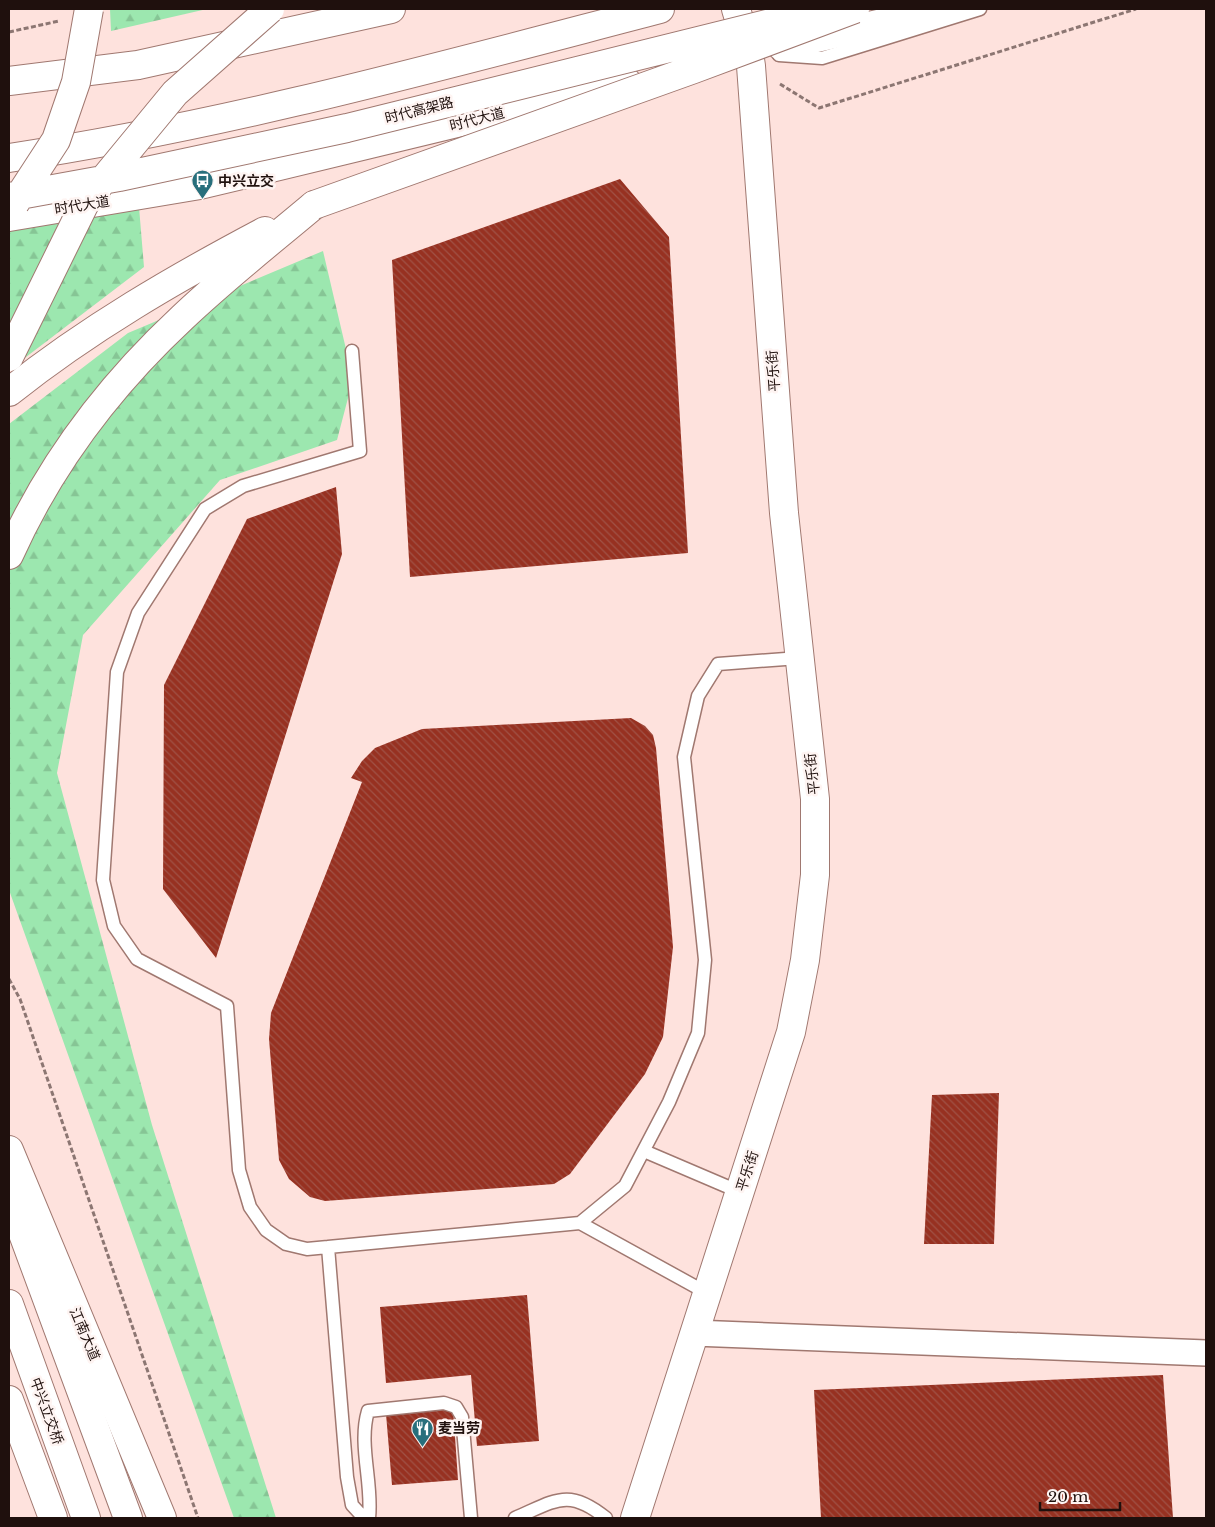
<svg xmlns="http://www.w3.org/2000/svg" width="1215" height="1527" font-family="'Libre Baskerville','Noto Sans SC',serif">
	<style>
		.forest { fill: url(#forest-firs) }
		.building { fill: url(#building-back-hatch) }
		.lines { fill: none; stroke-linecap: round; stroke-linejoin: round }
		.lane-casing { stroke: #a07870; stroke-width: 15 }
		.street-casing { stroke: #a07870; stroke-width: 28 }
		.secondary-casing { stroke: #a07870; stroke-width: 30 }
		.primary-casing { stroke: #a07870; stroke-width: 30 }
		.highway-casing { stroke: #a07870; stroke-width: 30 }
		.path { stroke: #8c7672; stroke-width: 3; stroke-dasharray: 5 2.5; stroke-linecap: butt }
		.lane { stroke: #fff; stroke-width: 12 }
		.street { stroke: #fff; stroke-width: 25 }
		.secondary { stroke: #fff; stroke-width: 28 }
		.primary { stroke: #fff; stroke-width: 28 }
		.highway { stroke: #fff; stroke-width: 28 }
		.highway-bridge-casing { stroke: #a07870; stroke-width: 30; stroke-linecap: butt }
		.highway-bridge { stroke: #fff; stroke-width: 28 }
		.labels { text-anchor: middle; dominant-baseline: central; stroke-width: 5; stroke-linejoin: round; paint-order: stroke }
		.street-label { font-size: 14px; fill: #1f100d; stroke: #fef4f2 }
		.poi-label { font-size: 14px; font-weight: bold; fill: #1f100d; stroke: #fef4f2; text-anchor: start }
	</style>
	<defs>
		<pattern id="forest-firs" width="22" height="20" patternUnits="userSpaceOnUse" patternTransform="scale(1.25)"><rect width="22" height="20" fill="#9ce7af"/><path d="M5 1l3.5 6h-7zM16 11l3.5 6h-7z" fill="#86c595"/></pattern>
		<pattern id="building-back-hatch" width="6" height="6" patternUnits="userSpaceOnUse" patternTransform="scale(1.25)"><rect width="6" height="6" fill="#973121"/><path d="M-1 5l2 2M0 0l6 6M5-1l2 2" fill="none" stroke="#a05246"/></pattern>
	</defs>
	<rect width="100%" height="100%" fill="#fee2dd"/>
	<!-- forest -->
	<path class="forest" d="M110 9H207L111 31Z
		M139 207 144 267 9 370V230L15 226Z
		M323 251 353 379 337 440 220 480 83 635 57 773 152 1125 276 1518H234L9 890V424L128 333Z"/>
	<!-- building -->
	<path class="building" d="M620 179 669 237 688 553 410 577 392 260Z
		M336 487 342 554 216 958 163 889 164 685 247 519Z
		M631 718 645 726 653 735 656 748 673 947 663 1037 645 1074 570 1174 554 1184 325 1201 310 1197 289 1179 279 1160 269 1039 271 1013 362 782 351 778 362 761 375 748 422 729Z
		M999 1093 994 1244H924L932 1095Z
		M527 1295 539 1441 477 1446 471 1375 386 1383 380 1307Z
		M1163 1375 1173 1518H821L814 1390Z
		M453 1408 458 1480 392 1485 386 1414Z"/>
	<g class="lines">
		<defs>
			<path id="lane" d="M779 55 822 58 980 9
				M352 351 360 451 243 486 205 509 138 613 117 672 103 880 114 926 137 959 227 1006 239 1170 250 1207 266 1230 286 1244 307 1249 580 1223 707 1293
				M644 1151 740 1192
				M580 1223 625 1186 669 1102 698 1033 705 960 684 757 698 696 718 664 799 658
				M328 1247 347 1477 352 1505 364 1518
				M369 1518C373 1483 358 1445 368 1411L444 1403 456 1407 462 1417 471 1518
				M515 1518C555 1501 568 1487 606 1518"/>
			<path id="street" d="M694 1333 1206 1353"/>
			<path id="secondary" d="M635 1518 791 1032 805 960 815 875V799L784 513 751 66 749 53 736 9"/>
			<path id="primary" d="M781 46 944 9
				M9 81 138 65 391 9
				M9 217 200 185 627 82
				M9 1150 162 1518"/>
			<path id="highway" d="M9 158C229 125 445 65 660 9
				M9 392C88 329 176 278 265 231
				M9 555C49 466 110 385 182 318 224 278 270 242 314 205
				M9 1196 128 1518
				M9 1304 86 1518
				M9 1400 53 1518"/>
		</defs>
		<!-- lane casing -->
		<use href="#lane" class="lane-casing"/>
		<!-- street casing -->
		<use href="#street" class="street-casing"/>
		<!-- secondary casing -->
		<use href="#secondary" class="secondary-casing"/>
		<!-- primary casing -->
		<use href="#primary" class="primary-casing"/>
		<!-- highway casing -->
		<use href="#highway" class="highway-casing"/>
		<!-- path -->
		<path class="path" d="M9 32 59 21
			M780 84 819 108 1136 9
			M9 979 20 999 198 1518"/>
		<!-- lane -->
		<use href="#lane" class="lane"/>
		<!-- street -->
		<use href="#street" class="street"/>
		<!-- secondary -->
		<use href="#secondary" class="secondary"/>
		<!-- primary -->
		<use href="#primary" class="primary"/>
		<!-- highway -->
		<use href="#highway" class="highway"/>
		<defs>
			<path id="highway-bridge" d="M9 197 119 177 347 128 827 9
				M15 203 56 140 76 82 89 9
				M314 205 694 69 855 9
				M9 357 86 201 175 93 270 9"/>
		</defs>
		<!-- highway-bridge casing -->
		<use href="#highway-bridge" class="highway-bridge-casing"/>
		<!-- highway-bridge -->
		<use href="#highway-bridge" class="highway-bridge"/>
	</g>
	<!-- icons -->
	<defs>
		<symbol id="bus-pin" viewBox="-11 -11 22 30"><path d="M0 17L-7.5 6A9.5 9.5 0 1 1 7.5 6Z" fill="#286f7c" stroke="#fef4f2"/><path d="M-5-6H5V4H4V6H2V4H-2V6H-4V4H-5ZM-3.5-4V0h7V-4ZM-3.5 1.2v1.5H-2V1.2ZM2 1.2v1.5H3.5V1.2Z" fill="#fff"/></symbol>
		<symbol id="restaurant-pin" viewBox="-11 -11 22 30"><path d="M0 17L-7.5 6A9.5 9.5 0 1 1 7.5 6Z" fill="#286f7c" stroke="#fef4f2"/><path d="M-5-6h1v4h1v-4h1v4h1v-4h1v5L-1.5 .5V6h-2V.5L-5-1ZM5-6V6H3V1.5H1.5Q1.5-4 5-6Z" fill="#fff"/></symbol>
	</defs>
	<g fill-rule="evenodd">
		<use href="#bus-pin" x="190" y="168" width="25" height="34"/>
		<use href="#restaurant-pin" x="410" y="1416" width="25" height="34"/>
	</g>
	<g class="labels">
		<!-- street labels -->
		<g class="street-label">
			<text transform="translate(419 110) rotate(-14)">时代高架路</text>
			<text transform="translate(477 119) rotate(-14)">时代大道</text>
			<text transform="translate(82 205) rotate(-9)">时代大道</text>
			<text transform="translate(773 371) rotate(-94)">平乐街</text>
			<text transform="translate(812 774) rotate(-96)">平乐街</text>
			<text transform="translate(747 1171) rotate(-72)">平乐街</text>
			<text transform="translate(85 1334) rotate(67)">江南大道</text>
			<text transform="translate(47 1411) rotate(70)">中兴立交桥</text>
		</g>
		<!-- poi labels -->
		<g class="poi-label">
			<text x="218" y="181">中兴立交</text>
			<text x="438" y="1428">麦当劳</text>
		</g>
	</g>
	<!-- border -->
	<rect width="1215" height="1527" fill="none" stroke="#1f100d" stroke-width="20"/>
	<!-- scale -->
	<path d="M1040 1502v8h80v-8" fill="none" stroke="#1f100d" stroke-width="2.5"/>
	<text x="1048" y="1502" font-size="15" fill="#1f100d" stroke="#fef4f2" stroke-width="4" paint-order="stroke">20 m</text>
</svg>
